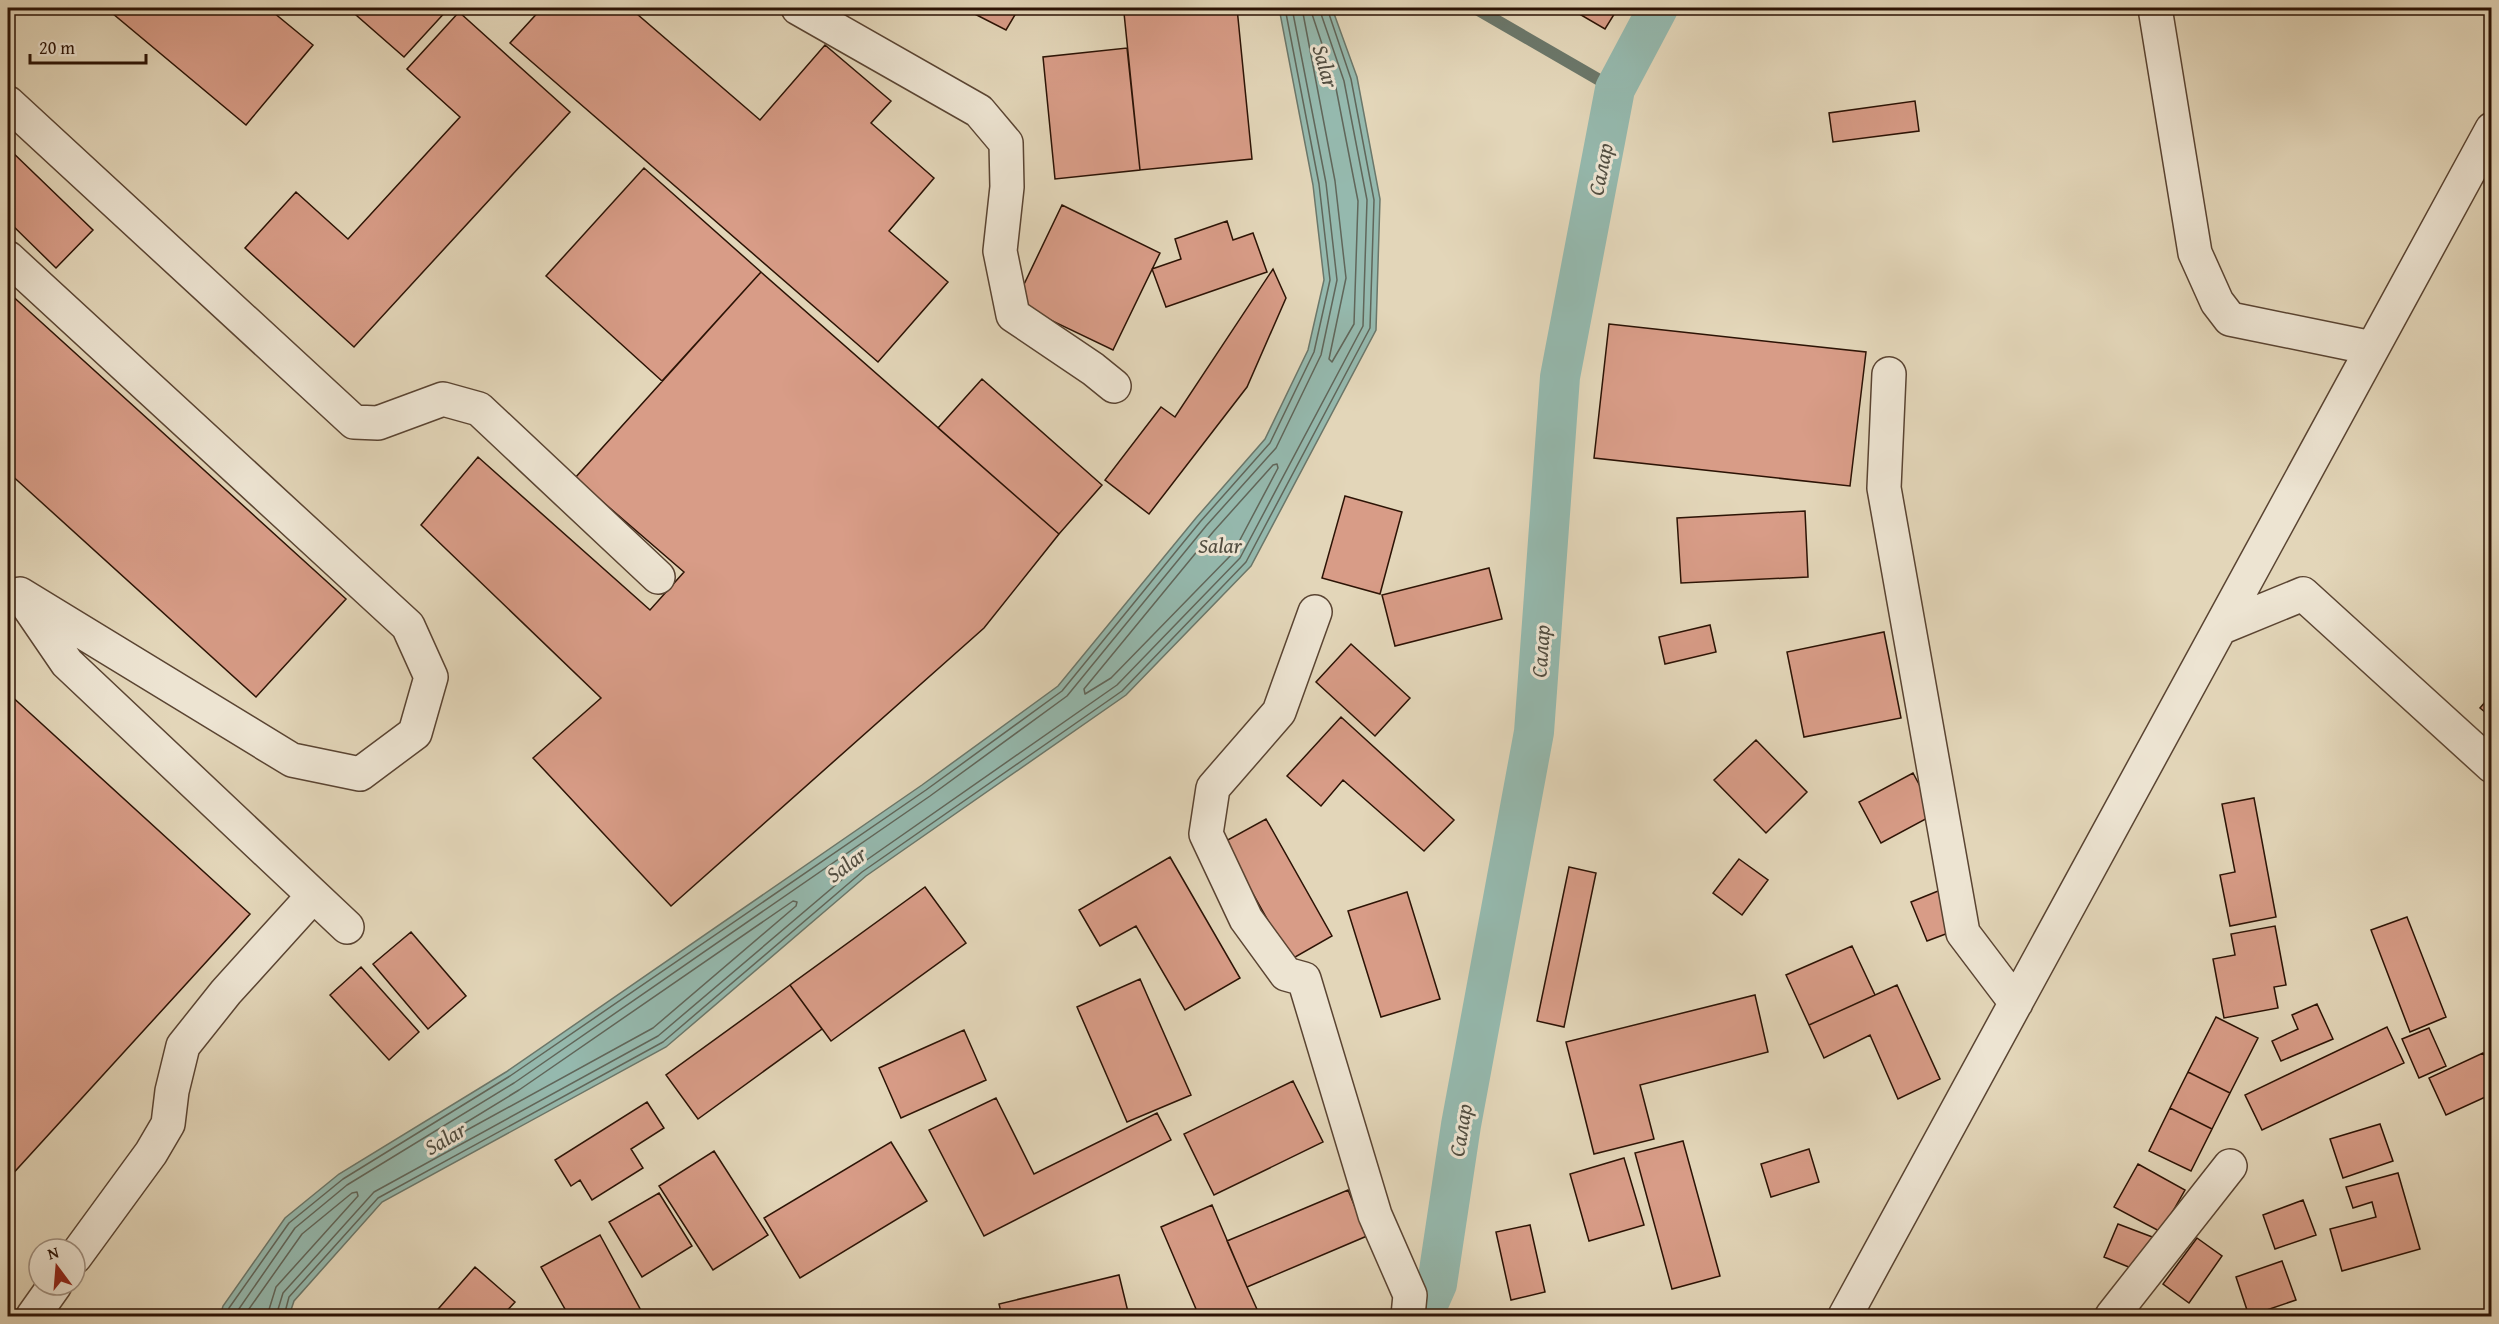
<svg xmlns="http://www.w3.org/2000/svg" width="2499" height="1324" font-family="'Gentium Book Plus',serif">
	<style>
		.water { fill: #95b9ae; stroke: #6b776a; stroke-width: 1.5 }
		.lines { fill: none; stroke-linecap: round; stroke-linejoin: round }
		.shore { stroke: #60665a; stroke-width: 1.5 }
		.stream { stroke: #6b776a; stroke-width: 12 }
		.canal { stroke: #95b9ae; stroke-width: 40 }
		.building { fill: #d89c87; stroke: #2c1305; stroke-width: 1.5 }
		.minor-casing { stroke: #5a4432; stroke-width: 36 }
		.minor { stroke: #ede4d2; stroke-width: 33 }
		.labels { text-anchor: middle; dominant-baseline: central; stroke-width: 6; stroke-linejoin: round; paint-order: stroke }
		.water-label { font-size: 22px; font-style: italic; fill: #514d40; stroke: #ede4d2 }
	</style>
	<rect width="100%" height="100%" fill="#e3d6b9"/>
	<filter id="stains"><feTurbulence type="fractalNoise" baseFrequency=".00333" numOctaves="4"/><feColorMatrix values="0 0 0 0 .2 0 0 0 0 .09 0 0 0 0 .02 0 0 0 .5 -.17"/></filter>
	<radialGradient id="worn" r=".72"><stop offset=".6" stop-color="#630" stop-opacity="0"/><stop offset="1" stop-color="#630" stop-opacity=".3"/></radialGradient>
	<!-- water -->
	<path class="water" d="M1279 8H1332L1357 77 1380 199 1376 330 1251 566 1126 695 866 876 666 1047 382 1202 294 1301 289 1316H220L223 1306 285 1218 339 1174 506 1072 922 785 1058 686 1196 518 1265 439 1308 350 1324 280 1313 185Z"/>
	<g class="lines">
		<!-- shore -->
		<path class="shore" d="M1302 8 1335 181 1346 278 1329 359 1332 362 1354 324 1358 201 1335 83 1310 8
			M1277 464 1278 468 1233 553 1111 678 1085 694 1084 689 1213 532 1273 465Z
			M793 901 797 902 796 906 653 1028 447 1141 443 1140 444 1136 519 1090Z
			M226 1316 229 1308 289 1223 343 1179 510 1076 926 790 1062 691 1200 522 1270 443 1314 352 1330 280 1319 184 1285 8
			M234 1316 295 1228 347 1185 514 1083 930 796 1067 696 1206 526 1276 448 1321 355 1337 280 1326 183 1292 8
			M244 1316 302 1234 352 1193 357 1192 358 1196 276 1287 267 1316
			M276 1316 283 1293 374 1192 658 1036 858 866 1117 685 1240 558 1363 326 1367 200 1344 81 1319 8
			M284 1316 289 1297 378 1198 663 1042 862 872 1122 691 1246 562 1370 328 1374 200 1351 79 1327 8"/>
		<!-- stream -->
		<path class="stream" d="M1475 8 1615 89"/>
		<!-- canal -->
		<path class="canal" d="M1430 1300 1437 1284 1461 1125 1534 732 1560 377 1615 89 1658 8"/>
	</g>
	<!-- building -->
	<path class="building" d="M106 8H268L313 45 246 125Z
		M348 8H449L404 57Z
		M542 8H630L760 120 825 45 891 101 871 123 934 178 889 231 948 282 878 362 510 43Z
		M963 8H1019L1006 30Z
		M1113 8H1176L1124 13Z
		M1176 8H1237L1252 159 1140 170 1124 13Z
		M1569 8H1618L1605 29Z
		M459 12 570 112 354 347 245 248 296 192 348 239 460 117 407 69Z
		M1127 48 1140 170 1055 179 1043 57Z
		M1915 101 1919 131 1833 142 1829 113Z
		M8 148 93 230 56 268 8 221Z
		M644 168 761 272 662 381 546 276Z
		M1062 205 1160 253 1113 350 1015 303Z
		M1227 221 1233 240 1253 233 1267 272 1166 307 1152 269 1181 259 1175 239Z
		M1273 269 1286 298 1247 387 1149 514 1105 480 1161 407 1175 417Z
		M761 272 1059 534 984 628 671 906 533 758 601 698 421 525 478 457 650 610 684 572 575 478Z
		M8 292 346 599 256 697 8 472Z
		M1609 324 1866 352 1850 486 1594 458Z
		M982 379 1102 485 1059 534 938 428Z
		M1345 496 1402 512 1380 594 1322 578Z
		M1805 511 1808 577 1681 583 1677 518Z
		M1489 568 1502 619 1395 646 1382 595Z
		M1710 625 1716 652 1665 664 1659 637Z
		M1884 632 1901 718 1804 737 1787 652Z
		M1351 644 1410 698 1375 736 1316 682Z
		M8 693 250 914 8 1179Z
		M2492 694V718L2480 708Z
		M1341 717 1454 820 1424 851 1343 780 1321 806 1287 776Z
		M1756 740 1807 792 1766 833 1714 780Z
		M1913 773 1935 814 1881 843 1859 802Z
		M2254 798 2276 917 2230 926 2220 875 2235 872 2222 804Z
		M1266 819 1332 936 1290 960 1224 842Z
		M1170 857 1240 978 1185 1010 1136 926 1100 946 1079 910Z
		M1739 859 1768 880 1742 915 1713 893Z
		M1569 867 1596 873 1564 1027 1537 1021Z
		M925 887 966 943 831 1041 790 985Z
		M1943 889 1959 929 1927 941 1911 902Z
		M1407 892 1440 999 1381 1017 1348 911Z
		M2407 917 2446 1017 2410 1032 2371 930Z
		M2275 926 2286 985 2274 987 2278 1008 2224 1018 2213 959 2235 955 2231 934Z
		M411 932 466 996 428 1029 373 964Z
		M1852 946 1875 995 1809 1025 1786 975Z
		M361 967 419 1032 389 1060 330 995Z
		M1140 979 1191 1095 1127 1122 1077 1007Z
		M790 985 822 1029 698 1119 666 1075Z
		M1897 985 1940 1079 1898 1099 1870 1035 1824 1058 1809 1025Z
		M1755 995 1768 1052 1640 1085 1654 1139 1594 1154 1566 1042Z
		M2317 1004 2333 1039 2281 1061 2272 1041 2298 1029 2292 1015Z
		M2216 1017 2258 1038 2230 1093 2188 1072Z
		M2387 1027 2404 1063 2262 1130 2245 1095Z
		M2429 1028 2446 1066 2419 1078 2402 1039Z
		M964 1030 986 1080 901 1118 879 1068Z
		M2483 1053 2492 1070V1094L2446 1115 2429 1078Z
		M2188 1072 2230 1093 2212 1129 2170 1108Z
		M1293 1081 1323 1142 1214 1195 1184 1134Z
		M996 1098 1034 1174 1157 1113 1171 1140 984 1236 929 1130Z
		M647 1102 664 1128 631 1149 643 1168 592 1200 580 1180 571 1186 555 1160Z
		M2170 1108 2212 1129 2191 1171 2149 1151Z
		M2380 1124 2393 1161 2343 1178 2330 1139Z
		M1683 1141 1720 1276 1672 1289 1635 1153Z
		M891 1142 927 1201 800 1278 764 1218Z
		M1809 1149 1819 1182 1771 1197 1761 1164Z
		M714 1151 768 1235 713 1270 659 1186Z
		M1624 1158 1644 1225 1589 1241 1570 1174Z
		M2138 1164 2185 1190 2161 1232 2114 1207Z
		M2398 1173 2420 1249 2342 1271 2330 1229 2376 1217 2372 1202 2353 1208 2346 1187Z
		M1348 1190 1367 1236 1247 1287 1227 1241Z
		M659 1193 692 1246 642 1277 609 1222Z
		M2303 1200 2316 1235 2275 1249 2263 1215Z
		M1212 1205 1247 1287 1260 1316H1199L1161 1227Z
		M2118 1224 2155 1238 2141 1272 2104 1257Z
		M1530 1225 1545 1292 1511 1300 1496 1232Z
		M600 1235 644 1316H569L541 1267Z
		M2197 1238 2222 1256 2189 1303 2163 1284Z
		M2282 1261 2296 1300 2249 1316 2236 1277Z
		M475 1267 515 1302 502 1316H432Z
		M1119 1275 1129 1316H1002L999 1304Z"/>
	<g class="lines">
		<defs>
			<path id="minor" d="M798 8 979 111 1006 143 1007 187 1000 251 1013 315 1093 369 1114 386
				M2155 8 2195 253 2217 302 2230 319 2372 348
				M8 103 354 422 378 423 443 399 479 409 658 577
				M8 258 408 626 431 677 415 733 360 774 292 760 20 594
				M1889 374 1884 488 1963 933 2016 1003
				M26 603 67 663 347 927
				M1315 612 1279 712 1213 788 1206 834 1246 919 1286 974 1304 979 1375 1215 1410 1295 1408 1316
				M2220 628 2303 594 2492 766
				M75 1257 151 1153 168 1124 172 1091 183 1046 226 992 313 896
				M33 1316 55 1285
				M1845 1316 2492 129
				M2112 1316 2230 1166"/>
		</defs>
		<!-- minor casing -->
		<use href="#minor" class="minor-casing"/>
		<!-- minor -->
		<use href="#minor" class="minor"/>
	</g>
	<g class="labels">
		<!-- water labels -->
		<g class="water-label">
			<text transform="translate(1326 66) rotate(74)">Salar</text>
			<text transform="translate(1600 169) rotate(-79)">Салар</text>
			<text x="1220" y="545">Salar</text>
			<text transform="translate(1540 651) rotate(-86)">Салар</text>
			<text transform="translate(846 864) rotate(-37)">Salar</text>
			<text transform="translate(1460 1130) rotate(-81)">Салар</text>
			<text transform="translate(445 1138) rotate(-30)">Salar</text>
		</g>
	</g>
	<!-- margin -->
	<rect width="2499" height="1324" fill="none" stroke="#e3d6b9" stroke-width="30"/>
	<rect x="9" y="9" width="2481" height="1306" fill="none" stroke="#2c1305" stroke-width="3"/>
	<rect x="15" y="15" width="2469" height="1294" fill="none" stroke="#2c1305" stroke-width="1.5"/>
	<!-- north arrow -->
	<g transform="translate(57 1267) rotate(344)"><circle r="28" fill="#ede4d2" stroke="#a09080" stroke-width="1.5"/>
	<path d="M0-4.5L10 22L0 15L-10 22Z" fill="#8f2418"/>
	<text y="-9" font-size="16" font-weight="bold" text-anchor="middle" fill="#2c1305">N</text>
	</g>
	<!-- scale -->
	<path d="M30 54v9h116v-9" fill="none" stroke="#2c1305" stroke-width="3"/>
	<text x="39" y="54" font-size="18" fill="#2c1305" stroke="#ede4d2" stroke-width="4.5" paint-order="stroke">20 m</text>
	<rect width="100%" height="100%" filter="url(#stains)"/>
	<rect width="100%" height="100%" fill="url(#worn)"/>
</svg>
